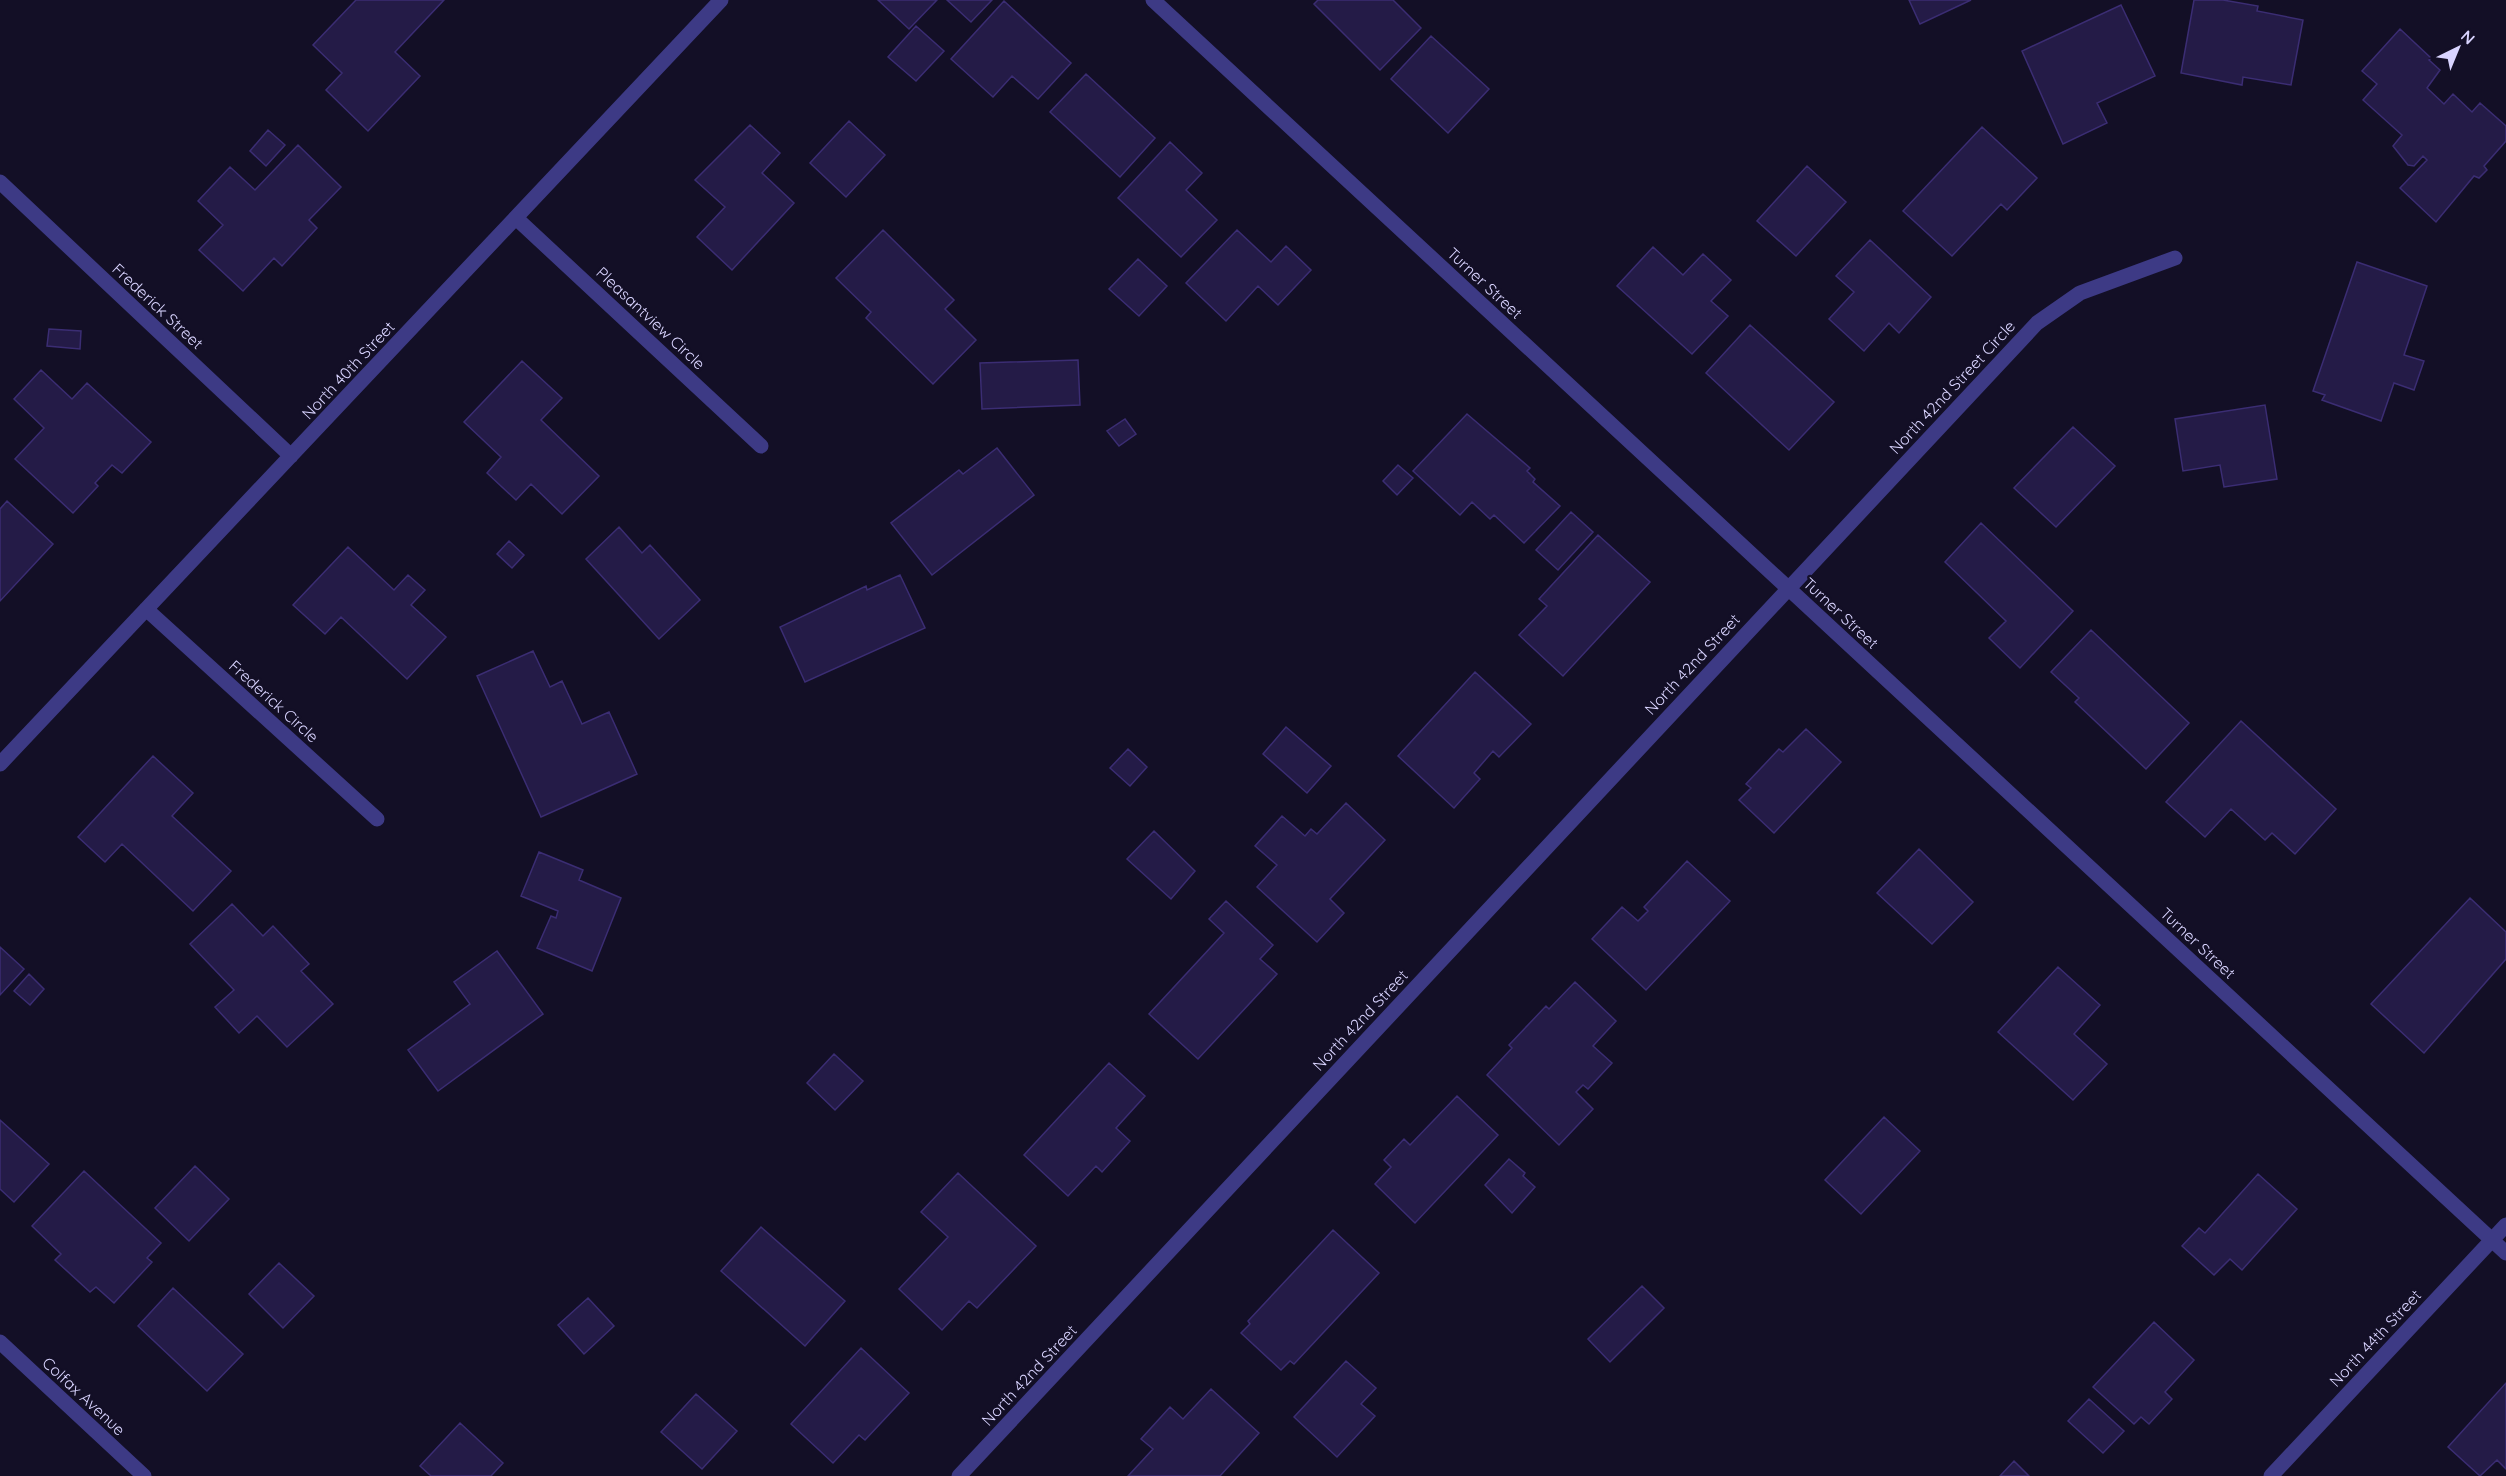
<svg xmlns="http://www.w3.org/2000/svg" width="2506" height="1476" font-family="Quicksand,sans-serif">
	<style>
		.building { fill: #241b47; stroke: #3b2d73; stroke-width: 1.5 }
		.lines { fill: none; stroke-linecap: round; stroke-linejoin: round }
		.minor { stroke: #3d3a85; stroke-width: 15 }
		.labels { text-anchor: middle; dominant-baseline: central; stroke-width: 5; stroke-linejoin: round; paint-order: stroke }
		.street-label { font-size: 16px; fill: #d9d4ff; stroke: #130f26 }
	</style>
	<rect width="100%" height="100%" fill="#130f26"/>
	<!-- building -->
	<path class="building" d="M356 0H444L395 52 420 76 368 131 326 90 342 73 313 45Z
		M878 0H937L909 29Z
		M947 0H992L971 22Z
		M1318 0H1393L1421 28 1380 70 1314 4Z
		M1909 0H1971L1920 24Z
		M2194 0H2223L2258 6 2257 11 2303 20 2291 85 2243 77 2242 85 2181 73Z
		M1004 1 1071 63 1038 99 1012 76 993 97 951 59Z
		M2121 5 2155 76 2097 103 2107 123 2063 144 2022 51Z
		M916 26 944 51 916 81 888 57Z
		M2400 29 2431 58 2429 60 2440 70 2427 88 2444 104 2453 94 2472 112 2480 103 2506 126V141L2484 166 2487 170 2479 178 2474 176 2436 222 2400 188 2427 160 2423 156 2414 166 2408 165 2393 146 2402 135 2363 100 2377 84 2362 71Z
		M1431 36 1489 89 1448 133 1391 79Z
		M1086 74 1155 138 1120 177 1050 112Z
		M849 121 885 155 846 197 810 163Z
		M750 125 780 153 762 173 794 203 732 270 697 237 725 207 695 180Z
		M1982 127 2037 178 2007 210 2001 204 1952 256 1903 211Z
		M268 130 285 145 266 166 250 151Z
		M1170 142 1202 173 1186 190 1217 220 1181 257 1118 198Z
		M298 145 341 187 309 220 317 228 282 266 274 258 243 291 199 250 223 225 198 201 230 167 255 190Z
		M1807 166 1846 202 1796 256 1757 221Z
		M883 230 954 300 945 309 976 340 933 384 866 318 871 312 836 278Z
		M1237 230 1271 262 1286 246 1311 270 1278 305 1258 286 1226 321 1186 283Z
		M1870 240 1931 297 1899 333 1889 323 1864 351 1829 319 1854 292 1836 276Z
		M1653 247 1683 275 1703 254 1731 280 1711 301 1728 316 1692 354 1617 286Z
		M1138 259 1167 286 1139 316 1109 289Z
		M2357 262 2427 286 2404 355 2424 361 2414 390 2394 383 2381 421 2322 400 2325 395 2313 391Z
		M1750 325 1834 402 1789 450 1706 373Z
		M49 329 81 331 80 349 47 346Z
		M1078 360 1080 405 982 409 980 363Z
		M522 361 562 398 541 420 599 476 562 514 531 484 516 500 487 473 501 457 464 422Z
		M41 370 72 399 87 383 151 442 122 473 112 465 95 483 98 486 73 513 15 459 44 428 14 399Z
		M2265 405 2277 479 2224 487 2220 465 2183 471 2175 419Z
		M1467 414 1530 468 1527 471 1535 479 1533 482 1560 506 1524 543 1494 515 1490 519 1472 502 1460 515 1413 471Z
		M1125 419 1136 434 1119 446 1107 431Z
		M2073 427 2115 466 2056 527 2014 488Z
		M997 448 1034 495 932 575 891 523 959 470 963 474Z
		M1398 465 1413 478 1397 495 1383 481Z
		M7 501 53 544 0 601V509Z
		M1571 512 1593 532 1558 570 1536 550Z
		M1981 523 2073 611 2020 668 1989 638 2006 621 1945 562Z
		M619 527 642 553 650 545 700 600 659 639 586 559Z
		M1598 535 1650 582 1563 676 1519 635 1547 606 1539 599Z
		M509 541 524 555 512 568 497 554Z
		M348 547 394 590 408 575 425 590 411 605 446 637 407 679 341 617 325 634 293 605Z
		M900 575 925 628 805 682 780 627 866 586 867 590Z
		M2091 630 2189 723 2146 769 2075 702 2079 698 2051 672Z
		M533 651 550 687 562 681 582 724 609 712 637 774 541 817 477 676Z
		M1475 672 1531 724 1499 757 1493 751 1474 773 1480 779 1454 808 1398 756Z
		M2241 721 2336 809 2295 854 2272 833 2265 840 2231 809 2205 837 2166 802Z
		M1286 727 1331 766 1307 793 1263 754Z
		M1806 729 1841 762 1774 833 1739 800 1751 788 1746 784 1779 749 1783 752Z
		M1128 749 1147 767 1130 786 1110 768Z
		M153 756 193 793 172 816 231 871 193 911 122 844 105 862 78 837Z
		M1346 803 1385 840 1330 899 1344 913 1317 942 1257 887 1277 865 1255 846 1282 816 1305 836 1311 829 1317 834Z
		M1154 831 1195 871 1171 899 1127 859Z
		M1919 849 1973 902 1932 944 1877 893Z
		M539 852 583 870 579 880 621 898 592 971 537 948 551 916 556 918 558 911 521 896Z
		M1687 861 1730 901 1646 990 1592 939 1622 907 1638 921 1648 911 1644 907Z
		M2470 898 2506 932V959L2424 1053 2371 1004Z
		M1226 901 1273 945 1260 959 1277 974 1198 1059 1149 1014 1224 933 1209 919Z
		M232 904 263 936 273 926 309 964 301 971 333 1004 287 1047 257 1016 239 1033 215 1007 234 990 190 944Z
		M0 947 24 969 0 995Z
		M497 951 543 1014 438 1091 408 1050 470 1004 454 982Z
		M2058 967 2100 1005 2074 1034 2107 1064 2073 1100 1998 1032Z
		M29 974 44 989 30 1005 14 991Z
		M1575 982 1616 1021 1593 1046 1612 1063 1588 1089 1583 1085 1576 1092 1593 1109 1559 1145 1487 1075 1512 1048 1509 1045 1546 1006 1549 1009Z
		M834 1054 863 1081 835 1110 807 1083Z
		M1109 1063 1145 1096 1116 1128 1130 1141 1102 1172 1096 1166 1068 1196 1024 1155Z
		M1457 1096 1498 1135 1415 1223 1375 1184 1391 1167 1384 1160 1404 1139 1410 1145Z
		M1884 1117 1920 1151 1861 1214 1825 1180Z
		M0 1120 49 1164 14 1202 0 1189Z
		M1509 1159 1525 1173 1523 1176 1535 1187 1512 1213 1485 1185Z
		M195 1166 229 1199 189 1241 155 1208Z
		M84 1171 161 1243 147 1258 152 1262 114 1303 96 1287 90 1292 55 1260 61 1254 32 1226Z
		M958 1173 1036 1246 977 1308 969 1301 942 1330 899 1289 948 1237 921 1212Z
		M2258 1174 2297 1209 2242 1270 2230 1259 2214 1275 2182 1246 2199 1228 2205 1233Z
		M761 1227 845 1301 805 1346 721 1271Z
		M1333 1230 1379 1273 1294 1364 1290 1361 1281 1370 1241 1333 1250 1324 1248 1321Z
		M279 1263 314 1296 283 1328 249 1294Z
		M1642 1286 1664 1308 1610 1362 1588 1339Z
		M173 1288 243 1354 207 1391 138 1326Z
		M588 1298 614 1326 584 1354 558 1325Z
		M2154 1322 2194 1360 2165 1392 2172 1399 2149 1424 2141 1417 2134 1424 2093 1387Z
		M861 1348 909 1393 865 1440 859 1435 833 1463 791 1424Z
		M1346 1361 1376 1388 1361 1404 1375 1416 1337 1457 1294 1417Z
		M2506 1383V1469L2497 1460 2480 1476 2448 1447Z
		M1211 1389 1259 1433 1220 1476H1128L1153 1449 1141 1439 1170 1407 1183 1419Z
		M696 1394 737 1431 702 1469 661 1432Z
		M2089 1399 2124 1431 2103 1453 2068 1421Z
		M460 1423 503 1463 491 1476H431L420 1466Z
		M2014 1461 2029 1476H2000Z"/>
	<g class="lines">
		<!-- minor -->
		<path class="minor" d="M1153 0 2506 1253
			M0 182 291 456
			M516 218 761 446
			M146 609 377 819
			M0 764 721 0
			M0 1342 144 1476
			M959 1476 2037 323 2080 293 2175 258
			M2271 1476 2506 1225"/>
	</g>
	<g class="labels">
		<!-- street labels -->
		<g class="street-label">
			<text transform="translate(1485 283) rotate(43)">Turner Street</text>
			<text transform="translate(158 306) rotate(43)">Frederick Street</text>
			<text transform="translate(651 318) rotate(43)">Pleasantview Circle</text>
			<text transform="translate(348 370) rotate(-47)">North 40th Street</text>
			<text transform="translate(1952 387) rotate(-47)">North 42nd Street Circle</text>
			<text transform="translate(1841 613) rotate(43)">Turner Street</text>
			<text transform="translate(1692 664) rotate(-47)">North 42nd Street</text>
			<text transform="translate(274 701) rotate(42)">Frederick Circle</text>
			<text transform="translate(2198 943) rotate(43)">Turner Street</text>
			<text transform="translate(1360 1020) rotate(-47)">North 42nd Street</text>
			<text transform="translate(2375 1338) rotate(-47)">North 44th Street</text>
			<text transform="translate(1029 1375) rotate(-47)">North 42nd Street</text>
			<text transform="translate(84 1396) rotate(43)">Colfax Avenue</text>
		</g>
	</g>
	<!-- north arrow -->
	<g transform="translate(2458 48) rotate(43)" stroke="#130f26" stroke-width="4.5" paint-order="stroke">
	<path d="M0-4.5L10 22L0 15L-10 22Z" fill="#d9d4ff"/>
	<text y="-9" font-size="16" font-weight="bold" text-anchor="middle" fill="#d9d4ff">N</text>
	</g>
</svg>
